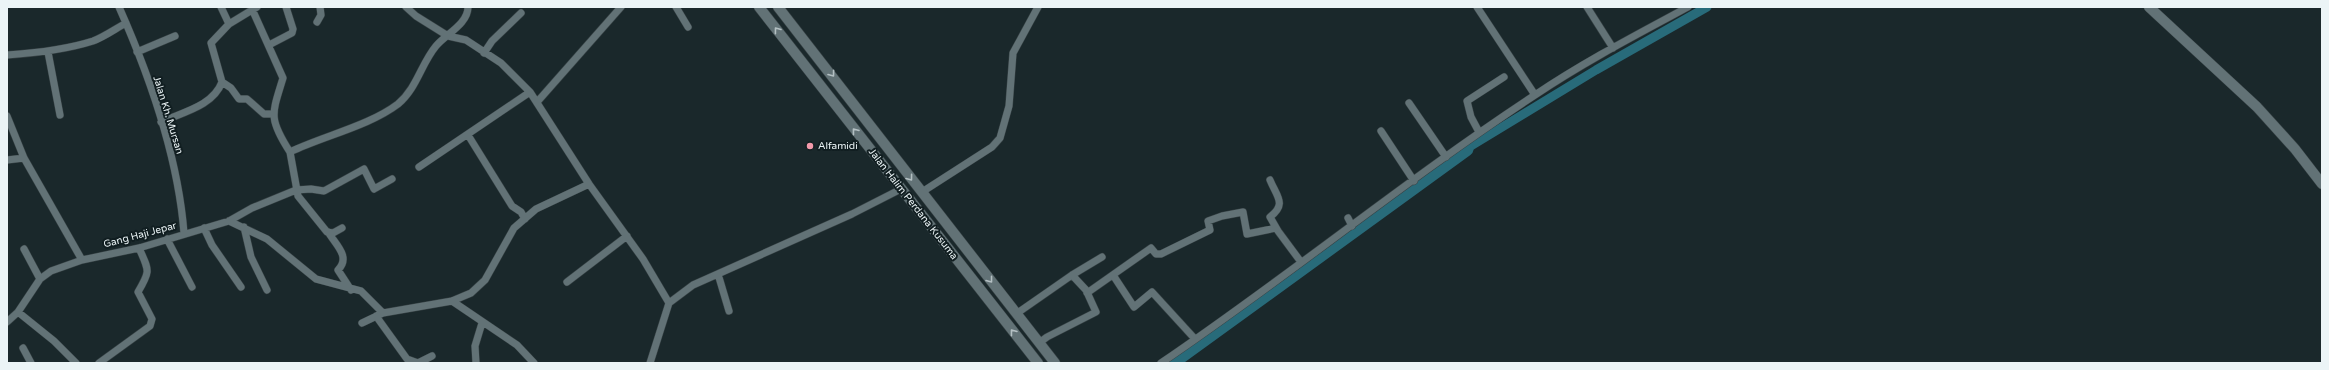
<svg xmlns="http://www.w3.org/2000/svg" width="2329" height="370" font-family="'Varela Round',sans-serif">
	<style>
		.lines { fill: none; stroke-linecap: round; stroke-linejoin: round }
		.canal { stroke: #286b7a; stroke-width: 9 }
		.river { stroke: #286b7a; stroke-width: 15 }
		.street-casing { stroke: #374245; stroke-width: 8 }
		.secondary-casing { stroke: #374245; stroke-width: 11 }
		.street { stroke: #627276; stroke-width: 7 }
		.secondary { stroke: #627276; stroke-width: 10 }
		.oneway { stroke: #b4c0c3 }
		.poi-dot { fill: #f39aab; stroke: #111e21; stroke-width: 1.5 }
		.labels { text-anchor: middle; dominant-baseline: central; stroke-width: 4; stroke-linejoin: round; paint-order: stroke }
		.street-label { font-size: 10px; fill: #ebf4f6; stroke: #111e21 }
		.poi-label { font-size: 10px; fill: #ebf4f6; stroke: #111e21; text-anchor: start }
	</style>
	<rect width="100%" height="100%" fill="#1a282b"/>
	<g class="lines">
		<!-- canal -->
		<path class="canal" d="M1466 149 1596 70 1707 7"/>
		<!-- river -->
		<path class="river" d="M1171 363 1466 149"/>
		<defs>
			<path id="street" d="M119 7C150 77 178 156 184 233
				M221 7 229 24
				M257 7 229 24 211 43 222 82 231 88 239 99H247L264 114H272
				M406 7 416 16 448 36 466 40 501 63 530 92 589 184 643 259 669 303
				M676 7 688 27
				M1477 7 1535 95
				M1587 7 1613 48
				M252 9 283 78C272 114 268 118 290 152
				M317 22 321 15 320 7
				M269 45 292 33 293 29 286 7
				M48 52 60 115
				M137 52 175 36
				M484 53 492 41 521 13
				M7 55C36 53 65 50 93 41 104 37 115 29 126 23
				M538 101 621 7
				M1409 103 1446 157
				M7 116 24 158 82 260
				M161 122C183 112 213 106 222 82
				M1381 131 1414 181
				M1479 132 1471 117 1467 101 1504 77
				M468 135 512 206 521 212 525 219
				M7 160 24 158
				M419 167 530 92
				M1270 180C1277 197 1287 204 1270 217L1278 231 1301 262
				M922 192 992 147 1000 138 1009 106 1013 53 1038 7
				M1348 218 1352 226
				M229 221 267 239 316 279 361 291 383 313
				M244 227 251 257 267 290
				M204 228 212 245 241 287
				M342 228 333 233 327 232 298 196 290 152C323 136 369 126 398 104 417 88 421 64 436 46 446 34 468 24 468 7
				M328 232C336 245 351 257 338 270L351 290
				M167 239 192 287
				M24 249 40 279
				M718 274 729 311
				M1113 275 1134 307 1152 292 1195 339
				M567 282 627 236
				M1087 293 1151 248 1156 254H1161L1210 230 1208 221 1222 216 1243 212 1247 234 1276 228
				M452 301 517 345 534 363
				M18 312 54 341 76 363
				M1016 314 1072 275 1102 257
				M376 316 407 359 418 363 432 356
				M7 322 18 312 40 279 51 271 82 260 139 248 229 221 252 208 296 190 311 189 324 191 364 169 374 189 392 179
				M362 323 383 313 452 301 471 293 485 280 514 228 536 209 589 184
				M1039 343 1047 337 1096 312 1086 290 1072 275
				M23 348 31 363
				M99 363 150 326 152 319 138 292C151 270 149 271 139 248
				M476 363 475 346 482 323
				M650 363 669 303 693 285 852 214 901 189
				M1161 363C1288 277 1407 179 1535 95 1584 62 1636 35 1688 7"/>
			<path id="secondary" d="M759 7 1038 363
				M778 7 1055 363
				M2149 7 2257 107 2295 149 2322 184"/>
		</defs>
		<!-- street casing -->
		<use href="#street" class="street-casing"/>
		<!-- secondary casing -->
		<use href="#secondary" class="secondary-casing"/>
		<!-- street -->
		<use href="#street" class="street"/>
		<!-- secondary -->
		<use href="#secondary" class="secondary"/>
	</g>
	<!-- one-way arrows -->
	<defs><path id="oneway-chevron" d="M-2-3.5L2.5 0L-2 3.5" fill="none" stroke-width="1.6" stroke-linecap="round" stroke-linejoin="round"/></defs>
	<g class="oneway">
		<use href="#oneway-chevron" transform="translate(777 30) rotate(-127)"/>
		<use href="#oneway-chevron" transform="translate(832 74) rotate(53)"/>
		<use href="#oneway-chevron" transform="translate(855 131) rotate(-128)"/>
		<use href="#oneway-chevron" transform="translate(910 178) rotate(53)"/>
		<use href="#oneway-chevron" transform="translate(990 280) rotate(52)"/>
		<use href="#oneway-chevron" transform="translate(1013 332) rotate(-128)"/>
	</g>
	<!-- markers -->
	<circle class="poi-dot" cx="810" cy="146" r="4"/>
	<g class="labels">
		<!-- street labels -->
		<g class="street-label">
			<text transform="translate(168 115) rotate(73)">Jalan Kh. Mursan</text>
			<text transform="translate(913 204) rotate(52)">Jalan Halim Perdana Kusuma</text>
			<text transform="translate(140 235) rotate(-15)">Gang Haji Jepar</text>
		</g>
		<!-- poi labels -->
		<g class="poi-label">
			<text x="818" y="146">Alfamidi</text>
		</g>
	</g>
	<!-- border -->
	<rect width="2329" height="370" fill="none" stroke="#ebf4f6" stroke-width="16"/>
</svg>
